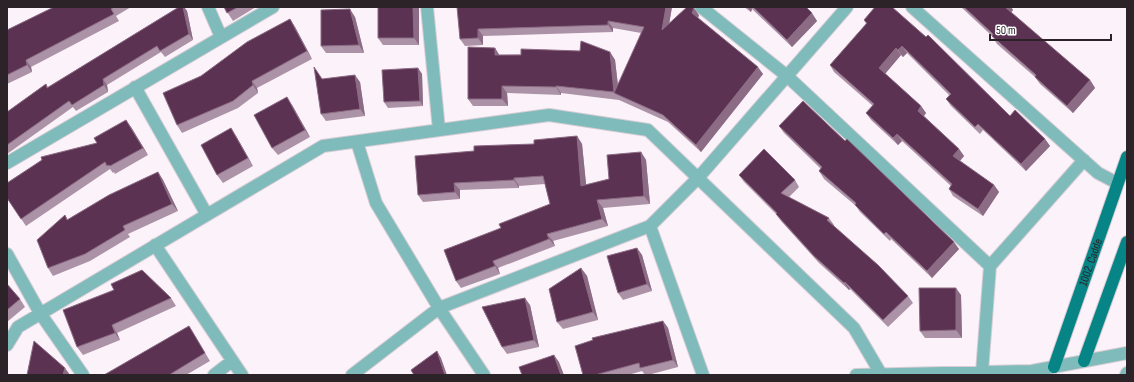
<svg xmlns="http://www.w3.org/2000/svg" width="1134" height="382" font-family="'Sofia Sans Condensed',sans-serif">
	<style>
		.lines { fill: none; stroke-linecap: round; stroke-linejoin: round }
		.minor-casing { stroke: #d7cdd4; stroke-width: 14 }
		.major-casing { stroke: #d7cdd4; stroke-width: 14 }
		.minor { stroke: #7fbbbb; stroke-width: 12 }
		.major { stroke: #078485; stroke-width: 12 }
		.wall { fill: #ac92a6 }
		.shaded-wall { fill: #8c6c85 }
		.building { fill: #5c3253; stroke: #8c6c85 }
		.labels { text-anchor: middle; dominant-baseline: central; stroke-width: 4; stroke-linejoin: round; paint-order: stroke }
		.street-label { font-size: 12px; fill: #2c2329; stroke: #fff }
	</style>
	<rect width="100%" height="100%" fill="#fcf2f9"/>
	<g class="lines">
		<defs>
			<path id="minor" d="M208 7 221 37
				M427 7 439 130
				M701 7 787 76 990 266 982 372
				M912 7 1098 173 1117 183
				M135 87 207 215
				M357 142 376 203 439 308 484 375
				M7 163 273 7
				M650 226 703 375
				M155 245 242 375
				M7 254 40 313 83 375
				M990 266 1084 160
				M7 345 18 327 323 146 549 115 648 130 854 328 881 374
				M214 375 232 361
				M352 375 439 308 650 226 698 178 847 7
				M856 375 1032 371 1127 353
				M1126 375 1127 373"/>
			<g id="major">
				<path d="M1084 361 1127 242"/>
				<path id="s1" d="M1054 367 1127 157"/>
			</g>
		</defs>
		<!-- minor casing -->
		<use href="#minor" class="minor-casing"/>
		<!-- major casing -->
		<use href="#major" class="major-casing"/>
		<!-- minor -->
		<use href="#minor" class="minor"/>
		<!-- major -->
		<use href="#major" class="major"/>
	</g>
	<!-- wall -->
	<path class="wall" d="M54 7H131L116 16 119 21 31 67 32 72 7 84V30Z
		M179 7H184L187 11 193 40 165 57 161 52 107 85 108 92 76 111 73 107 7 154V112L46 84 48 87Z
		M224 7H256L233 21Z
		M419 7V45H383L378 38Z
		M457 7H672L669 23 699 15 698 18 763 74 701 152 668 122 619 100 561 93V95L507 93 508 106H473L468 99 495 48 499 55 610 52 615 60 618 85 641 33 613 28V32L483 36V45L465 46 460 39Z
		M744 7H806L817 21 792 47 752 9 751 12Z
		M961 7H1011L1013 10 1011 12 1090 80 1095 88 1073 113 1040 84 1035 77 997 44 992 36Z
		M355 17 364 53H326L321 46Z
		M290 19 295 27 312 59 257 88 258 93 238 108 182 133 177 125 201 76Z
		M864 20 1045 139 1050 146 1026 171 983 130 980 134 951 106 946 99 949 95 907 53 903 57 901 55 885 74 921 106 926 113 924 116 959 149 964 156 960 161 994 185 999 192 983 216 953 196 949 189 951 186 902 141 898 145 871 120 866 113 873 106 834 72 830 65 866 24Z
		M418 68 422 74 423 106 388 108 384 102Z
		M322 79 360 82 365 116 326 121 321 114Z
		M292 105 310 137 278 155 272 148Z
		M779 126 845 141 959 249 932 278 891 239 890 241 860 212 856 206 824 179 819 171 821 169 784 133Z
		M131 127 148 155 115 174 114 172 113 173 110 169 26 226 7 198 97 143Z
		M236 136 253 166 223 183 217 175Z
		M577 136 582 144 586 185 609 179 641 152 646 160 650 204 603 208 608 226 553 241 555 246 498 268 500 274 461 288 456 281 501 228 550 204 545 184 519 186V188L460 190V199L423 202 418 195 474 151 534 144Z
		M158 172 163 180 178 211 128 234 130 237 90 261 53 276 48 268 65 215 68 220Z
		M739 175 795 180 799 187 789 197 829 218 834 225V226L908 296 913 303 888 327 850 289 849 290 819 263 781 221 776 214 744 182Z
		M637 248 642 255 652 291 623 300 618 293Z
		M581 268 587 276 598 320 563 329 557 322Z
		M7 284 20 299 25 307 7 322Z
		M114 290 171 298 176 306 117 333 120 340 83 355 77 347Z
		M961 295 962 338H925L920 331Z
		M530 305 539 347 507 354 502 347Z
		M663 321 668 328 678 367 648 375H645L642 371 628 375H583Z
		M189 326 210 361 186 375H104Z"/>
	<!-- shaded-wall -->
	<path class="shaded-wall" d="M183 7H184L187 11 193 40 189 34Z
		M413 7H419V45L414 38Z
		M666 7H672L667 37 662 30Z
		M747 7H751L752 9 751 12Z
		M1005 7H1011L1013 10 1010 14Z
		M694 8 699 15 697 21 692 13Z
		M350 9 355 17 364 53 359 45Z
		M812 13 817 21 792 47 787 40Z
		M290 19 295 27 312 59 307 51Z
		M608 21 613 28V32L608 25Z
		M478 29 483 36V45L478 38Z
		M902 46 907 53 903 57 898 50Z
		M495 48 500 56 495 55Z
		M896 48 901 55 884 75 879 68Z
		M610 52 615 60 619 95 614 92Z
		M26 60 31 67 32 72 27 65Z
		M758 67 763 74 701 152 696 145Z
		M418 68 422 74 423 106 420 101Z
		M355 75 360 82 365 116 360 109Z
		M103 79 107 85 108 92 104 85Z
		M1090 80 1095 88 1073 113 1067 106Z
		M252 81 257 88 258 93 253 85Z
		M502 86 507 93 508 106 502 99Z
		M556 86 561 93V95L556 87Z
		M287 97 292 105 310 137 305 130Z
		M921 106 926 113 923 117 918 111Z
		M126 120 131 127 148 155 143 148Z
		M231 128 236 136 253 166 248 158Z
		M897 134 902 141 898 145 893 138Z
		M577 136 582 144 587 193 581 186Z
		M1045 139 1050 146 1026 171 1021 164Z
		M959 149 964 156 958 163 953 156Z
		M641 152 646 160 650 204 644 196Z
		M158 172 163 180 178 211 172 204Z
		M514 178 519 186V188L514 180Z
		M454 183 460 190V199L455 192Z
		M994 185 999 192 983 216 978 209Z
		M597 200 603 208 608 226 602 219Z
		M547 234 553 241 555 246 549 239Z
		M954 242 959 249 932 278 927 271Z
		M637 248 642 255 652 291 647 284Z
		M493 261 498 268 500 274 495 266Z
		M581 268 587 276 598 320 593 312Z
		M845 282 850 289 849 290 844 283Z
		M956 288 961 295 962 338 956 330Z
		M525 298 530 305 539 347 534 340Z
		M663 321 668 328 678 367 673 360Z
		M112 325 117 333 120 340 115 333Z
		M437 351 441 358 447 375H445Z
		M554 355 559 362 564 375H561Z
		M65 368 70 375H63Z"/>
	<!-- building -->
	<path class="building" d="M54 7H114L111 9 114 14 26 60 27 65 7 75V30Z
		M179 7H183L189 34 160 51 157 46 103 79 104 85 72 105 69 101 7 145V112L46 84 47 88Z
		M224 7H238L227 13Z
		M378 7H413L414 38H378Z
		M457 7H666L662 30 687 7H693L694 8 692 13 758 67 696 145 663 115 614 93 644 27 608 21V25L478 29V38L460 39Z
		M753 7H806L812 13 787 40Z
		M875 7H892L926 37 928 35 1010 116 1015 110 1045 139 1021 164 978 124 975 127 946 99 951 94 902 46 898 50 896 48 879 68 921 106 918 111 959 149 953 156 994 185 978 209 949 189 952 184 897 134 893 138 866 113 874 104 830 65 867 23 864 20Z
		M964 7H1005L1090 80 1067 106 1035 77 1036 75 992 36 993 34Z
		M350 9 359 45 321 46V10Z
		M290 19 307 51 252 81 253 85 233 101 177 125 163 93 201 76 247 42Z
		M581 41 610 52 614 92 556 86V87L502 86V99H468V47L495 48V55H521V49L580 51Z
		M314 67 322 79 355 75 360 109 321 114Z
		M418 68 420 101 384 102 382 70Z
		M287 97 305 130 272 148 254 115Z
		M803 101 845 141 847 139 954 242 927 271 886 232 884 234 855 205 856 203 819 171 822 167 779 126Z
		M126 120 143 148 110 166 109 165 107 166 105 162 21 219 7 198V183L42 160 41 157 97 143 94 138Z
		M231 128 248 158 217 175 201 145Z
		M577 136 581 186 609 179 607 155 641 152 644 196 597 200 602 219 547 234 549 239 493 261 495 266 456 281 444 250 501 228 499 224 550 204 543 176 514 178V180L454 183 455 192 418 195 415 156 474 151V146L534 144V140Z
		M764 149 795 180 781 193 829 218 827 220 878 265 908 296 883 320 845 282 844 283 814 256 776 214 777 213 739 175Z
		M158 172 172 204 123 226 125 230 85 254 48 268 37 240 65 215 67 220 109 195Z
		M637 248 647 284 618 293 607 256Z
		M581 268 593 312 557 322 549 289Z
		M142 270 171 298 112 325 115 333 77 347 63 310 114 290 111 284Z
		M7 284 20 299 7 310Z
		M919 288H956V330L920 331Z
		M525 298 534 340 502 347 482 307Z
		M663 321 673 360 640 368 639 363 595 375H583L575 346 593 340 592 338Z
		M189 326 205 353 169 375H104Z
		M34 341 65 368 63 375H27Z
		M437 351 445 375H414L411 370Z
		M554 355 561 375H522L519 367Z"/>
	<g class="labels">
		<!-- street labels -->
		<g class="street-label">
			<text stroke="none"><textPath href="#s1" startOffset="111">1002. Cadde</textPath></text>
		</g>
	</g>
	<!-- border -->
	<rect width="1134" height="382" fill="none" stroke="#2c2329" stroke-width="16"/>
	<!-- scale -->
	<path d="M990 34v6h121v-6" fill="none" stroke="#2c2329" stroke-width="2"/>
	<text x="996" y="34" font-size="12" fill="#2c2329" stroke="#ffffff" stroke-width="3" paint-order="stroke">50 m</text>
</svg>
